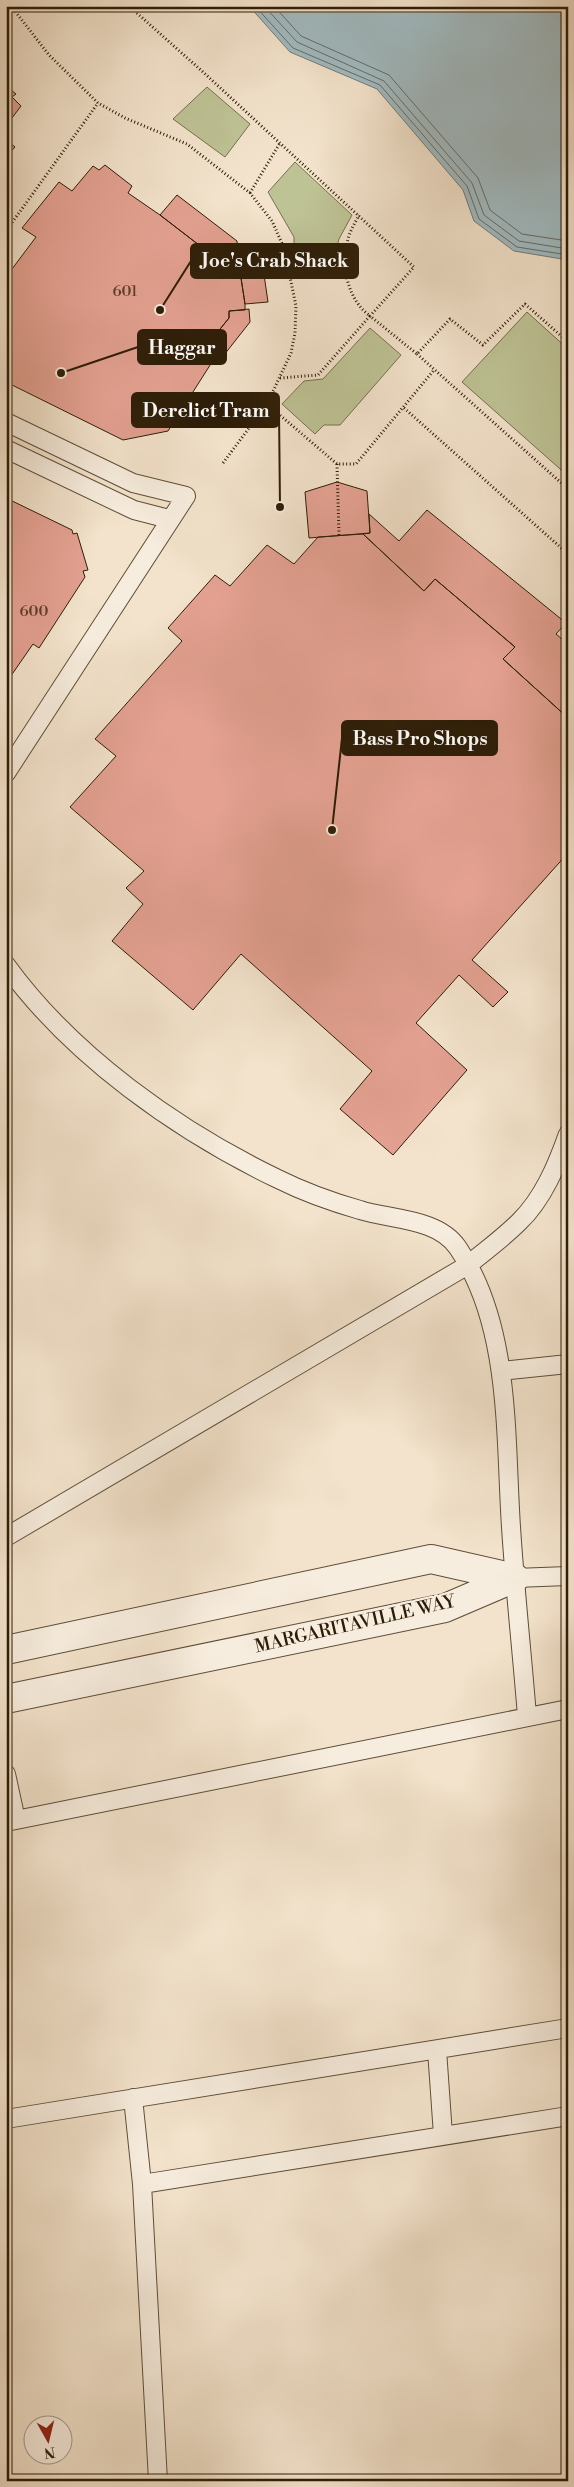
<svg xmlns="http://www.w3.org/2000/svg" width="574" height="2487" font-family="'Libre Bodoni',serif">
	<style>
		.green { fill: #bec396; stroke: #76704e }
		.water { fill: #a1bbc2; stroke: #737c77 }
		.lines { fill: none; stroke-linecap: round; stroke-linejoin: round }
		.shore { stroke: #676c64; stroke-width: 1 }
		.building { fill: #e4a192; stroke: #2d1d07 }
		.lane-casing { stroke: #5e4e38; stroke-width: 20 }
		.street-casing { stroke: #5e4e38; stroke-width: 30 }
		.path { stroke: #2d1d07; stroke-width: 3; stroke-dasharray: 1 2.5; stroke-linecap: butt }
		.lane { stroke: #f7edde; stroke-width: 18 }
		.street { stroke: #f7edde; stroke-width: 28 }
		.labels { text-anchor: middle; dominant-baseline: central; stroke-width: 4.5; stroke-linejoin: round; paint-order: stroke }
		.number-label { font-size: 15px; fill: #5b3e2a }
		.street-label { font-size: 18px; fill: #2d1d07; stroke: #f7edde }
		.leader { fill: none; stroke: #2d1d07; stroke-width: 2 }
		.callout-dot { fill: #2d1d07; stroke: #f7edde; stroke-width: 2 }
		.callout { fill: #2d1d07; stroke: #2d1d07; stroke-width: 2 }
		.callout-label { font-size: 19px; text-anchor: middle; font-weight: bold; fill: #fff }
	</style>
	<rect width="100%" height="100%" fill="#f3e3cc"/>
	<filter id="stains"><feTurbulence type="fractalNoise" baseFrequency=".004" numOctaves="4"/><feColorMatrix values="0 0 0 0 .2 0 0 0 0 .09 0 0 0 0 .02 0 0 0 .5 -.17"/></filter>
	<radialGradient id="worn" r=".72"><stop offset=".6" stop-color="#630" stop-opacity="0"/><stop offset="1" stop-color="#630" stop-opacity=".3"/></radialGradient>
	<!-- green -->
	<path class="green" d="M207 87 250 124 225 157 173 119Z
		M295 162 352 215 339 239 333 261 322 263 294 244V237L268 192Z
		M527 312 568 349V476L462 382Z
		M370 328 401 355 340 425H324L315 434 282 404 304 381 323 379Z"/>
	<!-- water -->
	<path class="water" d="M249 6H568V260L514 251 474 221 463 190 377 89 290 52Z"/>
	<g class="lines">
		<!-- shore -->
		<path class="shore" d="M255 6 293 48 380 85 467 186 479 219 517 247 568 255
			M264 6 297 42 384 81 472 183 484 215 519 241 568 249
			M274 6 301 36 389 75 478 178 490 210 522 234 568 241"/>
	</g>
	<!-- building -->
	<path class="building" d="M6 86 16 94 12 97 21 106 6 126Z
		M6 139 15 147 6 157Z
		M105 165 132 186 128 193 160 215 221 262 222 266 239 265 245 304V310L229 311V318L212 339 221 348 168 431 123 440 6 382V277L36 237 22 228 59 182 72 191 93 166 99 170Z
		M177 195 237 241 239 265 222 266 221 262 160 215Z
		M262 261 268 302 245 304 239 265Z
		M249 309 250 322 224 355 212 339 229 318V311Z
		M337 482 367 491 370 533 309 538 305 492Z
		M6 498 72 530 73 534 77 533 88 570 83 571 85 577 39 648 33 644 6 683Z
		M427 510 566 623 556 634 568 644V718L503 659 515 647 435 579 424 591 363 534 370 533 369 514 399 541Z
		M363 534 424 591 435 579 515 647 503 659 568 718V853L472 960 508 992 493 1007 459 975 416 1023 467 1070 393 1155 340 1109 372 1071 241 954 193 1010 112 941 143 904 126 888 144 871 70 807 116 756 95 739 182 641 168 628 215 575 230 586 267 545 294 564 318 537Z"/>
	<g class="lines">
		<defs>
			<path id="lane" d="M6 422 133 483 186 496 6 773
				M6 449 134 510 169 519
				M6 965C72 1056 178 1131 278 1179 304 1192 332 1202 360 1210 391 1220 438 1218 458 1248 511 1326 505 1436 511 1527 515 1590 522 1653 527 1716
				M501 1371 568 1364
				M6 1537 468 1265C485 1251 503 1238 519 1222 543 1199 557 1165 568 1134
				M515 1578 568 1576
				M6 1774 16 1820
				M6 1822 568 1709
				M437 2050 443 2135
				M133 2098 142 2184
				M6 2119 568 2028
				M158 2481 142 2184 568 2116"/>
			<path id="street" d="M6 1650 431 1559 515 1578 445 1608 6 1699"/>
		</defs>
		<!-- lane casing -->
		<use href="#lane" class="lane-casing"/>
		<!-- street casing -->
		<use href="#street" class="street-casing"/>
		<!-- path -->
		<path class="path" d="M11 6 49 55 98 103 125 118 187 144 250 193 272 221 284 248 296 306 295 333 291 353 267 404
			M129 6 203 72 414 267 370 316 417 354 450 319 483 345 525 304 568 342
			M250 193 280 143
			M6 231 98 103
			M291 274 345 267
			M417 354 568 489
			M280 378 318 375 370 316C348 300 340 266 348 239 350 231 355 223 359 215
			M404 408 568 554
			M223 463 267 404 337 464H356L434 370
			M337 464 339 535"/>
		<!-- lane -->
		<use href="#lane" class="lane"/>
		<!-- street -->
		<use href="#street" class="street"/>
	</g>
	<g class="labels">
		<!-- number labels -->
		<g class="number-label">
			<text x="125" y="291">601</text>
			<text x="34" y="611">600</text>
		</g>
		<!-- street labels -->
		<g class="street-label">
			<text transform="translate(355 1624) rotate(-13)">MARGARITAVILLE WAY</text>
		</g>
	</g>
	<!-- callouts -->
	<path class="leader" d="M160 310L191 261M61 373L138 347M280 507L279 410M332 830L342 738"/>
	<g class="callout-dot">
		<circle cx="160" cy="310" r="5"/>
		<circle cx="61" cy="373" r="5"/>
		<circle cx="280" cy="507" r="5"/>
		<circle cx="332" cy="830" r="5"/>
	</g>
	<g class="callout">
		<rect x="191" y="244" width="167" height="34" rx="5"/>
		<rect x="138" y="330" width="88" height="34" rx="5"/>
		<rect x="132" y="393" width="147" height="34" rx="5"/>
		<rect x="342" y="721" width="155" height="34" rx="5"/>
	</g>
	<g class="callout-label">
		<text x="275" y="267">Joe's Crab Shack</text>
		<text x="182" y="354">Haggar</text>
		<text x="206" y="417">Derelict Tram</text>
		<text x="420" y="745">Bass Pro Shops</text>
	</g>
	<!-- margin -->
	<rect width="574" height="2487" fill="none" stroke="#f3e3cc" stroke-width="25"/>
	<rect x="8" y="8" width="559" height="2472" fill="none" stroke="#2d1d07" stroke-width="2.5"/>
	<rect x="12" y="12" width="549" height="2462" fill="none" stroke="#2d1d07"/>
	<!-- north arrow -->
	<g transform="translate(48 2440) rotate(172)"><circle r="24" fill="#f7edde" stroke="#a69a88"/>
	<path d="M0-4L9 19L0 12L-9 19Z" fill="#8f2418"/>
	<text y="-8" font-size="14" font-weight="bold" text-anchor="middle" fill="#2d1d07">N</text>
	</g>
	<rect width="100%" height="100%" filter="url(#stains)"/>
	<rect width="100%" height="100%" fill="url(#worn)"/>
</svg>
